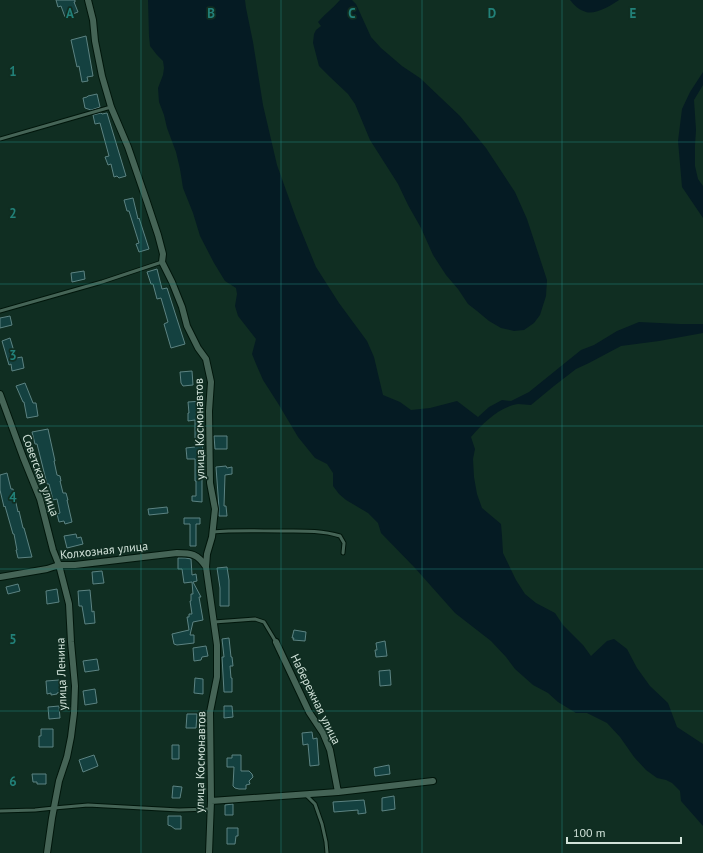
<svg xmlns="http://www.w3.org/2000/svg" width="703" height="853" font-family="'PT Sans',sans-serif">
	<style>
		.water { fill: #051b23 }
		.building { fill: #144140; stroke: #5c8382 }
		.lines { fill: none; stroke-linecap: round; stroke-linejoin: round }
		.lane-casing { stroke: #00160b; stroke-width: 5 }
		.street-casing { stroke: #00160b; stroke-width: 8 }
		.lane { stroke: #456456; stroke-width: 3 }
		.street { stroke: #456456; stroke-width: 6 }
		.grid { fill: none; stroke: #228179; stroke-width: 1; stroke-opacity: 0.55 }
		.labels { text-anchor: middle; dominant-baseline: central; stroke-width: 3.5; stroke-linejoin: round; paint-order: stroke }
		.street-label { font-size: 12px; fill: #d1e2d9; stroke: #102e22 }
		.grid-label { font-size: 13px; text-anchor: middle; font-weight: bold; fill: #228179; stroke: #102e22; stroke-width: 3.5; stroke-linejoin: round; paint-order: stroke }
	</style>
	<rect width="100%" height="100%" fill="#102e22"/>
	<!-- water -->
	<path class="water" d="M148 0H245L246 8 253 42 263 105 277 165 296 218 316 267 339 303 367 341 374 357 383 395 400 402 411 410 430 408 457 401 478 417 489 407 502 400 511 401 529 392 581 350 594 345 617 331 639 322 680 324H703V333L659 341 621 346 589 363 576 369 554 386 531 405C527 405 522 404 518 404 500 406 482 424 471 437L475 449 473 459 474 477 477 494 482 508 501 524 502 536 503 553 516 580 525 594 536 603 555 613 563 625 583 645 591 656 607 641 614 639 627 649 637 668 650 686 668 703 677 727 703 744V826L681 801 680 791 672 783 666 780 657 778 646 770 634 757 620 737 607 723 587 713H576L558 702 548 693 533 685 515 669 506 657 491 641 455 613 415 568 381 533 378 523 368 513 346 500 339 494 333 486V473L327 464 315 458 298 437 279 405 263 380 256 364 252 354 256 339 238 316 235 306 237 294 236 288 225 281 214 263 200 236 193 213 183 188 180 169 176 152 167 128 164 115 159 102 158 88 163 75 164 68 163 61 157 55 150 46 149 36Z
		M340 0H352L356 4 371 37 381 48 402 66 420 78 460 116 486 148 515 192 527 219 547 280 546 296 540 315 534 323 524 330 514 331 501 328 489 321 477 311 468 304 458 289 446 275 433 255 421 228 408 205 398 184 370 140 355 104 348 94 330 77 319 66 313 43 314 34 316 30 321 26 318 22C325 14 333 8 340 0Z
		M570 0H619C612 5 595 15 586 12 579 10 574 5 570 0Z
		M703 72V85L694 100 696 130 695 145V166L698 179 703 186V218L682 187 678 141 682 109 690 92Z"/>
	<!-- building -->
	<path class="building" d="M56 0H75V2H74L78 12 65 17 61 6 58 7Z
		M86 36 93 76 87 77 88 81 82 82 79 66 77 67 71 40Z
		M97 94 100 107 91 110 85 108 83 98 87 97 88 96Z
		M101 113 102 114 107 113 126 176 119 178 117 176 114 177 111 164 108 165 105 157 109 156 100 123 95 124 93 115Z
		M133 198 138 219 139 218 149 249 139 252 136 244 139 243 129 211H127L124 200Z
		M157 269 162 289 167 288 185 344 171 348 164 324 168 322 161 298 157 299 153 284H151L147 272Z
		M84 271 85 279 72 282 71 273Z
		M10 316 12 325 0 328V318Z
		M10 338 16 358 22 357 24 368 12 371 11 364 9 365 2 341Z
		M192 371 193 385 183 386 181 383 180 372Z
		M25 383 33 403H36L38 416 27 418 24 402H23L16 386Z
		M202 401 203 424V437H202L203 458H202V502L192 501V496H196V481H195V459H187L186 448 195 447V420L188 421V413H189L188 402Z
		M48 429 55 461H54L57 475 60 476 61 481H60L63 493H66L68 500H67L72 522 65 524 64 521 59 522 57 514 60 513 57 499 53 500 49 484H47L37 444H35L32 432Z
		M214 436H227V449H215Z
		M226 466 227 468 232 467V474L225 475 224 506H226L227 516H219V508L216 467Z
		M7 473 11 489H13L18 512 19 511 23 528H24L32 557 18 558 16 550H17L14 534H13L5 506 4 507 0 490V475Z
		M167 507 168 513 149 515 148 509Z
		M184 518H200V524H196V546H190V524H184Z
		M76 534 77 538 81 537 83 544 67 548 64 536Z
		M178 558H185L191 559 192 575 196 574 197 581 193 582 201 597H199L203 620 193 622 190 635H194V643L177 645 174 644 172 634 189 630 187 617H189V614H192L190 601H191V594H193L192 582 184 583 182 569H178Z
		M227 567 229 580V606H220V588L217 568Z
		M102 571 104 583 93 584 92 572Z
		M18 584 20 591 8 594 6 587Z
		M57 589 59 602 47 604 46 591Z
		M90 590 92 612 94 611 95 623 85 624 82 606H79L78 591Z
		M294 630 306 632 305 641 293 640 294 638H292Z
		M229 638 231 657H232L233 666H230L231 678H232V692H224L222 657H224L222 639Z
		M385 641 387 656 376 657 375 650H377L376 643Z
		M206 646 208 656 202 657 201 660 194 661 193 648Z
		M97 659 99 670 85 672 83 661Z
		M390 670 391 685 380 686 379 671Z
		M195 678 203 679V694L194 693Z
		M59 680 60 692 57 693V694L51 695V693L47 694 46 681Z
		M95 689 97 703 85 705 83 691Z
		M59 706 60 718 49 719 48 707Z
		M224 706H232L233 717 224 718Z
		M187 714H197L196 728H186Z
		M41 729H53V747H39V736H41Z
		M312 732 313 739 317 738 319 765 310 766 308 744 303 745 302 733Z
		M172 745H179V759H172Z
		M94 755 98 766 83 772 79 760Z
		M232 755H241V771H249L252 774 253 777 249 781 250 784 246 785V789H239L235 788 233 786 234 767H227V758H232Z
		M389 765 390 774 375 776 374 768Z
		M32 774H46V784H37V782H33Z
		M173 786 182 787 180 798H172Z
		M394 796 395 809 382 811V798Z
		M364 800 366 813 358 814V810L334 812 333 802Z
		M233 804V815H225V805Z
		M168 816H181V829H175L171 826 168 825Z
		M227 828H238V836H236L235 844H227Z"/>
	<g class="lines">
		<defs>
			<path id="lane" d="M0 139 111 107
				M0 311 102 282 162 262
				M212 532C235 530 258 531 281 531 301 531 321 530 340 536L344 543 343 553
				M214 622 255 619 264 622 276 642
				M306 795 315 804 322 824 326 842 327 853
				M0 811 35 810 54 808 88 805 179 810 210 809"/>
			<path id="street" d="M88 0 93 20 95 41 102 76 111 107 128 147 147 202 158 235 163 254 162 262 172 282 182 307 187 326 198 348 206 359 211 382 209 411 210 483 215 509 212 537 207 554 206 567 217 645V677L210 712 211 801 209 853
				M0 394 23 457 40 499 53 550 59 565 69 604 71 642 75 686 74 713 71 737 67 757 59 781 52 818 47 853
				M0 577 47 569 59 565H75L177 553C191 553 198 554 206 567
				M276 642 309 712 323 733 330 750 338 792
				M211 801 338 792 433 781"/>
		</defs>
		<!-- lane casing -->
		<use href="#lane" class="lane-casing"/>
		<!-- street casing -->
		<use href="#street" class="street-casing"/>
		<!-- lane -->
		<use href="#lane" class="lane"/>
		<!-- street -->
		<use href="#street" class="street"/>
	</g>
	<!-- grid -->
	<path class="grid" d="M141 0V853M281 0V853M422 0V853M562 0V853M0 142H703M0 284H703M0 426H703M0 569H703M0 711H703"/>
	<g class="labels">
		<!-- street labels -->
		<g class="street-label">
			<text transform="translate(199 429) rotate(-91)">улица Космонавтов</text>
			<text transform="translate(41 475) rotate(70)">Советская улица</text>
			<text transform="translate(104 550) rotate(-6)">Колхозная улица</text>
			<text transform="translate(61 674) rotate(-92)">улица Ленина</text>
			<text transform="translate(316 699) rotate(64)">Набережная улица</text>
			<text transform="translate(200 762) rotate(-89)">улица Космонавтов</text>
		</g>
	</g>
	<g class="grid-label">
		<text x="70" y="18">A</text>
		<text x="211" y="18">B</text>
		<text x="352" y="18">C</text>
		<text x="492" y="18">D</text>
		<text x="633" y="18">E</text>
		<text x="13" y="76">1</text>
		<text x="13" y="218">2</text>
		<text x="13" y="360">3</text>
		<text x="13" y="502">4</text>
		<text x="13" y="644">5</text>
		<text x="13" y="786">6</text>
	</g>
	<!-- scale -->
	<path d="M567 837v6h114v-6" fill="none" stroke="#d1e2d9" stroke-width="2"/>
	<text x="573" y="837" font-size="12" fill="#d1e2d9" stroke="#102e22" stroke-width="3" paint-order="stroke">100 m</text>
</svg>
